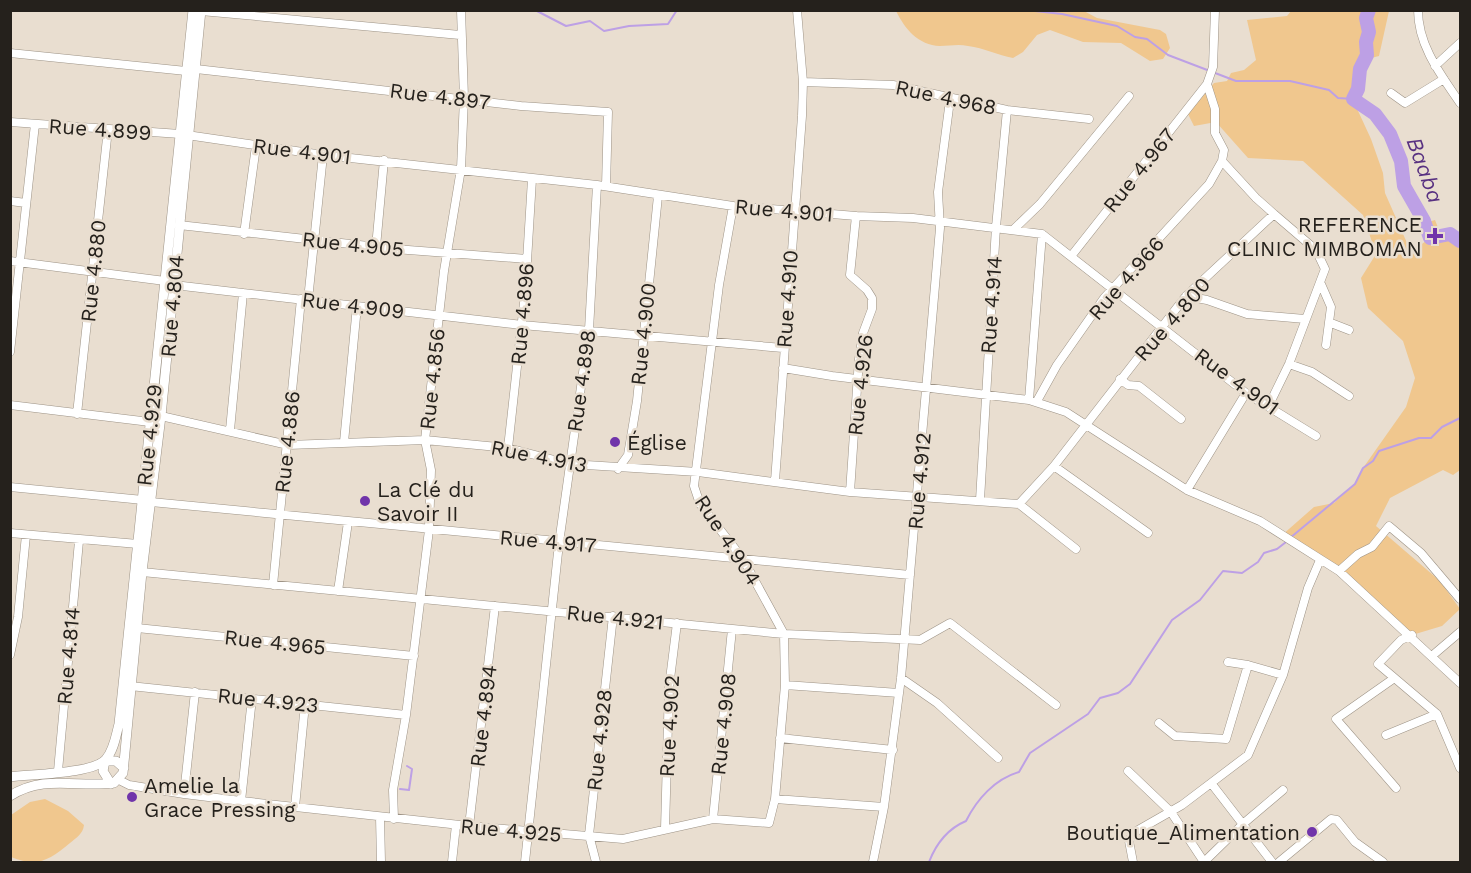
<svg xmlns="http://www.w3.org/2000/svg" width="1471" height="873" font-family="'Work Sans',sans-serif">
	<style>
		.green { fill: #f0c78e }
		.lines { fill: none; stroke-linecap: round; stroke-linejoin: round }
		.stream { stroke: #bda0e5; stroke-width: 2 }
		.river { stroke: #bda0e5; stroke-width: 14 }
		.minor-casing { stroke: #9d9386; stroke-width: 9 }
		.major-casing { stroke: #9d9386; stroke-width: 10 }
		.minor { stroke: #fff; stroke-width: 8 }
		.major { stroke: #fff; stroke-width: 9 }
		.poi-dot { fill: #7034aa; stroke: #e9ded0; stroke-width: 2 }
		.labels { text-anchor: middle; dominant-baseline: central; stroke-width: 5; stroke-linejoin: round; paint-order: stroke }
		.street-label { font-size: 21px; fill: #25211c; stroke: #e9ded0 }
		.poi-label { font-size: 21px; fill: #25211c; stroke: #e9ded0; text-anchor: start }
		.water-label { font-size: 22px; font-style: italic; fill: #583181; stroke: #e9ded0 }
	</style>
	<rect width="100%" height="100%" fill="#e9ded0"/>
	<!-- green -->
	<path class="green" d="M896 11H1084L1097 18 1160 30 1166 34 1170 48 1163 59 1150 61 1121 43 1083 42 1050 30 1037 35 1023 52 1013 58C998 55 984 48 968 46 958 44 950 46 940 46 918 45 905 29 896 11Z
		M1291 11H1389L1379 56C1362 60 1362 65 1360 80 1359 87 1355 93 1353 100L1371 139 1383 173 1385 193 1411 252 1430 238 1425 223 1435 220 1441 235H1454L1460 241V470L1453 475 1443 470 1390 498 1376 526 1440 581 1460 609 1442 626 1412 635 1313 555 1281 536 1314 507 1334 503 1355 484 1363 468 1406 407 1415 378 1403 341 1368 308 1361 278 1376 254 1363 215 1303 161 1248 158 1216 122 1194 126 1188 114 1214 83 1227 81 1231 73 1244 70 1256 60 1247 20 1287 16Z
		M45 799 68 811 84 825C83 834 76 838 70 843 49 860 38 868 11 857V815L30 802Z"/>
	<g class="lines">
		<!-- stream -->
		<path class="stream" d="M535 10 566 26 590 21 604 31 629 26 668 24 677 10
			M881 10H890
			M959 10H997
			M1026 10 1062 14 1117 26 1135 37 1147 39 1168 55 1236 81H1290L1329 90 1338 98 1353 99
			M1290 538 1355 484 1363 468 1373 461 1379 451 1419 438H1431L1442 427 1460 418
			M400 789 409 790 412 769 407 766
			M929 862C936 844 947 829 966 821 977 799 995 779 1019 772L1030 753 1088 714 1100 698 1118 693 1130 684 1172 620 1200 600 1223 571 1242 573 1258 562 1264 553 1277 549 1286 542"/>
		<!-- river -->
		<path class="river" d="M1369 10 1366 18 1369 32 1366 42 1367 55 1360 69 1358 89 1353 99 1375 114 1390 134 1401 161 1404 186 1424 221 1430 238 1450 234 1460 241"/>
		<defs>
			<path id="minor" d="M1418 10C1418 46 1441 75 1460 103
				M201 11 460 35
				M10 53 186 71
				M1435 66 1460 43
				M196 69 521 106 608 112 606 186
				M803 82 893 85 1007 110 1089 119
				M1391 93 1405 103 1444 79
				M10 122 180 134 323 155 597 185 733 206 856 216 913 218 1042 234 1246 393 1316 436
				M10 201 26 203
				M733 206 719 285 694 486 700 504 743 559 784 634 785 685 775 799
				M179 225 395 249 527 259
				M1014 229 1040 204 1129 96
				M244 234 256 146
				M376 247 384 160
				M1072 255 1207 84
				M10 261 165 281
				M1321 284 1331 307 1326 345
				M174 285 522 325 783 348
				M1186 296 1207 300 1247 314 1305 319
				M308 300 323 155
				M1331 323 1349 330
				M10 352 35 124
				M1289 364 1312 372 1349 396
				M783 368 832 376 1029 400 1066 412 1187 490 1260 521 1339 571 1460 683
				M1120 379 1128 385 1139 386 1181 419
				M1029 400 1042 234
				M1037 401 1057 365 1104 298 1209 184 1222 161
				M10 405 150 422
				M1269 405 1289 364 1325 269 1316 250 1274 214
				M77 414 108 129
				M161 416 288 445 425 440 508 448 570 464 698 472 850 492 1019 504 1054 466 1186 296 1274 214 1256 198 1222 161 1224 150 1215 133V109L1207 84 1213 67 1215 10
				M230 430 243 293
				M344 442 357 306
				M508 448 525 294 532 179
				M1054 466 1148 533
				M618 469 628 455 637 401 658 196
				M775 481 802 116 803 82 797 10
				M10 487 143 500
				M1187 490 1246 393
				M850 492 859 359 863 333 872 309V298L867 290 850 275 856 216
				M980 500 996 227 1007 110
				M151 502 910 575
				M1019 504 1076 549
				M10 533 138 544
				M1339 571 1358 554 1372 547 1389 526 1421 553 1460 599
				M142 572 784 634 920 640 950 623 1056 705
				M273 585 301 299
				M338 591 348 522
				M137 628 414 656
				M1412 635 1401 640 1378 664 1437 714 1460 768
				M10 655 18 617 26 535
				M1433 655 1460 632
				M1228 662 1248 665
				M901 678 937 703 998 758
				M1393 679 1336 719 1396 788
				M785 685 899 693
				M130 686 406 715
				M1159 723 1175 736 1226 739 1248 665 1283 675
				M1386 735 1437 714
				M780 738 893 750
				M58 771 79 541
				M1128 771 1171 812 1204 862
				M119 780 129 785 184 794 241 801 469 826 623 839 713 819 769 823 775 799 884 807
				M1211 783 1272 862
				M184 794 195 692
				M241 801 252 698
				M295 807 305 704
				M380 817 381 862
				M394 819 393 790 406 715 429 530 431 470 425 440 444 271 461 169 464 98 461 10
				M713 819 732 629
				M469 826 495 606
				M665 829 669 687 677 623
				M452 862 456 825
				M525 862 559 543 589 330 597 185
				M596 862 589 835 613 616
				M873 862 884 807 901 678 940 228 938 192 950 100
				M1133 862 1129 841 1133 833 1182 805 1248 755 1283 675 1308 588 1320 560
				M1204 862 1244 823 1283 790
				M1279 862 1331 819 1337 820 1355 842 1383 862"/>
			<path id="major" d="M10 777C31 774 94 774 106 759 114 750 116 735 119 724L193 10
				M111 784 103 771 105 761H116L124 768
				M10 796C44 774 77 788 114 783L123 773 142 572 161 416 201 10"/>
		</defs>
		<!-- minor casing -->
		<use href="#minor" class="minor-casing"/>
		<!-- major casing -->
		<use href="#major" class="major-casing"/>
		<!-- minor -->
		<use href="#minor" class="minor"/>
		<!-- major -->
		<use href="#major" class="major"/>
	</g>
	<!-- markers -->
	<g class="poi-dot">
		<path d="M1432 227h6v6h6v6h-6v6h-6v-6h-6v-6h6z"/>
		<circle cx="615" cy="442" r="6"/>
		<circle cx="365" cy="501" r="6"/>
		<circle cx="132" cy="797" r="6"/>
		<circle cx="1312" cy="832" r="6"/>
	</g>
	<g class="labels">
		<!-- street labels -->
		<g class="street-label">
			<text transform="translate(440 96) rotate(7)">Rue 4.897</text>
			<text transform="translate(946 97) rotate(12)">Rue 4.968</text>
			<text transform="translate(100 129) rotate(4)">Rue 4.899</text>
			<text transform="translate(302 151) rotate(7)">Rue 4.901</text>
			<text transform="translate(1139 170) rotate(-51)">Rue 4.967</text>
			<text transform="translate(784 210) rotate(5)">Rue 4.901</text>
			<text transform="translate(353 244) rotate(6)">Rue 4.905</text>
			<text transform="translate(93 271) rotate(-84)">Rue 4.880</text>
			<text transform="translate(1126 278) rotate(-49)">Rue 4.966</text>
			<text transform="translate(787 299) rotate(-86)">Rue 4.910</text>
			<text transform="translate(353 305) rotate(7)">Rue 4.909</text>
			<text transform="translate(991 305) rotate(-86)">Rue 4.914</text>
			<text transform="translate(172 306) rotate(-85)">Rue 4.804</text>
			<text transform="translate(522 314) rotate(-85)">Rue 4.896</text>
			<text transform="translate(1172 319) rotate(-49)">Rue 4.800</text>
			<text transform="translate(643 334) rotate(-84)">Rue 4.900</text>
			<text transform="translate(432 379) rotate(-84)">Rue 4.856</text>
			<text transform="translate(581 381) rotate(-82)">Rue 4.898</text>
			<text transform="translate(1237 381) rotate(36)">Rue 4.901</text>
			<text transform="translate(860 385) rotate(-84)">Rue 4.926</text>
			<text transform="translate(149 435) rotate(-84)">Rue 4.929</text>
			<text transform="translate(287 442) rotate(-84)">Rue 4.886</text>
			<text transform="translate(539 456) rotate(11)">Rue 4.913</text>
			<text transform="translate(919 481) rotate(-85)">Rue 4.912</text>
			<text transform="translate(728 540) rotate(57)">Rue 4.904</text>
			<text transform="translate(548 541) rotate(5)">Rue 4.917</text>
			<text transform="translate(615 617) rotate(6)">Rue 4.921</text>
			<text transform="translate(275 642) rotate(6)">Rue 4.965</text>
			<text transform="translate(68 656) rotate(-85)">Rue 4.814</text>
			<text transform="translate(268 700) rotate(6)">Rue 4.923</text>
			<text transform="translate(483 716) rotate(-83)">Rue 4.894</text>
			<text transform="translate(723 724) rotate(-84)">Rue 4.908</text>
			<text transform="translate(669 726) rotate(-87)">Rue 4.902</text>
			<text transform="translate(599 740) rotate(-84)">Rue 4.928</text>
			<text transform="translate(511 830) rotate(5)">Rue 4.925</text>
		</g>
		<!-- poi labels -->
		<g class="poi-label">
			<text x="1422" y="224" text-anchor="end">REFERENCE<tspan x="1422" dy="24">CLINIC MIMBOMAN</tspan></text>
			<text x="627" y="442">Église</text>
			<text x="377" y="489">La Clé du<tspan x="377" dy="24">Savoir II</tspan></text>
			<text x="144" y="785">Amelie la<tspan x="144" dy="24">Grace Pressing</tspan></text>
			<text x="1300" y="832" text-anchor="end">Boutique_Alimentation</text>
		</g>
		<!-- water labels -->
		<g class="water-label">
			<text transform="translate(1425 170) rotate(70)">Baaba</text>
		</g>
	</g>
	<!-- border -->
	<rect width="1471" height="873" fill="none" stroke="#25211c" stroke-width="24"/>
</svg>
